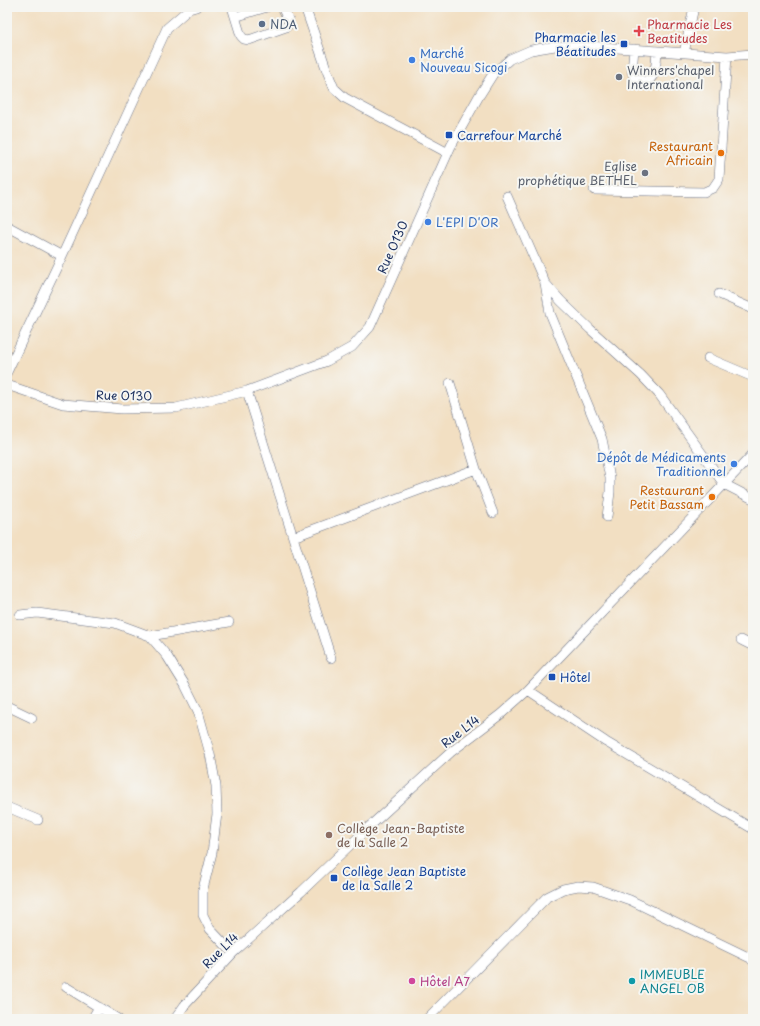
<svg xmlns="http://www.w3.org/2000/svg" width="760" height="1026" font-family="'Playpen Sans',sans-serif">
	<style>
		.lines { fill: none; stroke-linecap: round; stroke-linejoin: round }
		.minor-casing { stroke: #666d81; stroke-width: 10 }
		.minor { stroke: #fff; stroke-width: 9 }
		.service-dot { fill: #5c6f8a; stroke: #f6f6f2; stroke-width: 1.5 }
		.health-dot { fill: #e0444e; stroke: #f6f6f2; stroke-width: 1.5 }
		.transit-dot { fill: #1a4fb4; stroke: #f6f6f2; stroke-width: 1.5 }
		.shop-dot { fill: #3f7fe0; stroke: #f6f6f2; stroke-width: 1.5 }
		.worship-dot { fill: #6b7280; stroke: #f6f6f2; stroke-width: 1.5 }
		.food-dot { fill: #e8710a; stroke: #f6f6f2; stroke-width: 1.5 }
		.education-dot { fill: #8d6e63; stroke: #f6f6f2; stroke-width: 1.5 }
		.hotel-dot { fill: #d1479c; stroke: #f6f6f2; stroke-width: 1.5 }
		.culture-dot { fill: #0f9aa8; stroke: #f6f6f2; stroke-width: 1.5 }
		.labels { text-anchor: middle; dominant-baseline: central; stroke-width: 4; stroke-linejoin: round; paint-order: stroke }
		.service-label { font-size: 12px; fill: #4e5e75; stroke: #f6f6f2; text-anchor: start }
		.health-label { font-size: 12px; fill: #be3a42; stroke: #f6f6f2; text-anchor: start }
		.transit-label { font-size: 12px; fill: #164399; stroke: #f6f6f2; text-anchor: start }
		.shop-label { font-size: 12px; fill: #366cbe; stroke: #f6f6f2; text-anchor: start }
		.worship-label { font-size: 12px; fill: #5b616d; stroke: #f6f6f2; text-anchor: start }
		.food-label { font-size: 12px; fill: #c56008; stroke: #f6f6f2; text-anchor: end }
		.street-label { font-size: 12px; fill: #1b2f5e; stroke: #f6f6f2 }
		.education-label { font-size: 12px; fill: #785e54; stroke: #f6f6f2; text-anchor: start }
		.culture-label { font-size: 12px; fill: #0d838f; stroke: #f6f6f2; text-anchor: start }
		.hotel-label { font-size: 12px; fill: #b23c85; stroke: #f6f6f2; text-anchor: start }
	</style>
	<rect width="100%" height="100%" fill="#f6f6f2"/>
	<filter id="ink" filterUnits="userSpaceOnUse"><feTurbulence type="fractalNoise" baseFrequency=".025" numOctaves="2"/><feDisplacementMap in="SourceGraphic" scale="8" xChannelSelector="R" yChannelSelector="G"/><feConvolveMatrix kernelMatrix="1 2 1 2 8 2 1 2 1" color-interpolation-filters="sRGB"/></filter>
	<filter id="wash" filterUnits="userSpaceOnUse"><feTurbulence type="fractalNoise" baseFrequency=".012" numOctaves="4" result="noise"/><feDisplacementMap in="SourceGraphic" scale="16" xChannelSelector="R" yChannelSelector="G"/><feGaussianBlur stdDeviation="0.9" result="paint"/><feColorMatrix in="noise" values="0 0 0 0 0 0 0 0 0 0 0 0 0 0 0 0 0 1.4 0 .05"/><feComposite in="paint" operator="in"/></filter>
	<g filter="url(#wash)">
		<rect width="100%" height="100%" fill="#f2dfc2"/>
	</g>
	<g filter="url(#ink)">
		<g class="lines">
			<defs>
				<path id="minor" d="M232 7 241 36 244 39 249 40 286 27 289 24V21L282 7
					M305 7 327 71 334 88 345 98 448 153
					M235 17 267 7
					M634 49 632 71 634 77 637 79 644 81
					M684 53 694 7
					M649 80C657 74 656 60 657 51
					M594 190 704 192 713 188 719 179 727 56
					M507 196 545 283 561 301 590 329 641 375 659 394 724 484 753 499
					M7 226 62 256
					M545 283 550 313 602 439 610 478V492L607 517
					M719 294 753 309
					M708 358 753 377
					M7 372 62 256 167 28 189 9 196 7
					M450 383 476 469 493 513
					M7 385 63 404 122 409 176 408 247 391 327 361 352 347 370 327 451 146 479 96 493 74 510 59 531 50 555 46H589L727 56 753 54
					M247 391 331 658
					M293 537 476 469
					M20 615 37 613 115 623 150 636 167 656 185 685 198 711 210 754 216 786 217 814 212 853 203 889V915L210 929 233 953
					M150 636 229 622
					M741 640 753 646
					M528 690 606 742 753 829
					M7 706 32 718
					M7 807 38 820
					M66 987 118 1019
					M92 1019 99 1007
					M175 1019 184 1006 233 953 301 892 370 826 451 752 501 714 528 690 753 454
					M427 1019 547 897 563 889 578 886 593 887 630 900 750 958 753 961"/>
			</defs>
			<!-- minor casing -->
			<use href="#minor" class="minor-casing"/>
			<!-- minor -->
			<use href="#minor" class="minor"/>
		</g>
	</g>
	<!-- markers -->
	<circle class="service-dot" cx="262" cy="24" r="4"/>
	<path class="health-dot" d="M637 25h4v4h4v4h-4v4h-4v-4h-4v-4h4z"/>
	<g class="transit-dot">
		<rect x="620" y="40" width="8" height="8" rx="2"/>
		<rect x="445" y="131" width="8" height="8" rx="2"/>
		<rect x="548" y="673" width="8" height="8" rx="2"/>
		<rect x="330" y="874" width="8" height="8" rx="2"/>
	</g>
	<g class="shop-dot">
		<circle cx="412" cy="60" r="4"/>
		<circle cx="428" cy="222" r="4"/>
		<circle cx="734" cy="464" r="4"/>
	</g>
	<g class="worship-dot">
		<circle cx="619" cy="77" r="4"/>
		<circle cx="645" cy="173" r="4"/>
	</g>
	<g class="food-dot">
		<circle cx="721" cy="153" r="4"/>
		<circle cx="712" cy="497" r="4"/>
	</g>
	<circle class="education-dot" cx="329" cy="835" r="4"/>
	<circle class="hotel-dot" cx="412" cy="981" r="4"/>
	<circle class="culture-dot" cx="632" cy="981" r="4"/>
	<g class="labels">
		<!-- service labels -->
		<g class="service-label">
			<text x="270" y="24">NDA</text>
		</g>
		<!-- health labels -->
		<g class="health-label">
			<text x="647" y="24">Pharmacie Les<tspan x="647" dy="14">Beatitudes</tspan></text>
		</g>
		<!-- transit labels -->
		<g class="transit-label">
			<text x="616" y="37" text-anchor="end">Pharmacie les<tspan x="616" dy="14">Béatitudes</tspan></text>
			<text x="457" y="135">Carrefour Marché</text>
			<text x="560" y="677">Hôtel</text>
			<text x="342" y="871">Collège Jean Baptiste<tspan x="342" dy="14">de la Salle 2</tspan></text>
		</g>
		<!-- shop labels -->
		<g class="shop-label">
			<text x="420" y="53">Marché<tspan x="420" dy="14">Nouveau Sicogi</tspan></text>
			<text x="436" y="222">L'EPI D'OR</text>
			<text x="726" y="457" text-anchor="end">Dépôt de Médicaments<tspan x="726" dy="14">Traditionnel</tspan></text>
		</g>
		<!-- worship labels -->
		<g class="worship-label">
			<text x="627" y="70">Winners'chapel<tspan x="627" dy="14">International</tspan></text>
			<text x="637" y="166" text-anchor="end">Eglise<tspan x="637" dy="14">prophétique BETHEL</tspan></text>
		</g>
		<!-- food labels -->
		<g class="food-label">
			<text x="713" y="146">Restaurant<tspan x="713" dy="14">Africain</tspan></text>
			<text x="704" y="490">Restaurant<tspan x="704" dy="14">Petit Bassam</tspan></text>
		</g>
		<!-- street labels -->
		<g class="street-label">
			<text transform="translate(392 247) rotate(-66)">Rue O130</text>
			<text transform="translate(124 395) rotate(1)">Rue O130</text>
			<text transform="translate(460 731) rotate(-38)">Rue L14</text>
			<text transform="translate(220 950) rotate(-45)">Rue L14</text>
		</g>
		<!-- education labels -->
		<g class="education-label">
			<text x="337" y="828">Collège Jean-Baptiste<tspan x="337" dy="14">de la Salle 2</tspan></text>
		</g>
		<!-- culture labels -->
		<g class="culture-label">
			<text x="640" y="974">IMMEUBLE<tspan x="640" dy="14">ANGEL OB</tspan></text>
		</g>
		<!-- hotel labels -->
		<g class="hotel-label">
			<text x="420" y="981">Hôtel A7</text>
		</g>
	</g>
	<!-- margin -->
	<rect width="760" height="1026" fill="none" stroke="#f6f6f2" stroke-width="24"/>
</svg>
